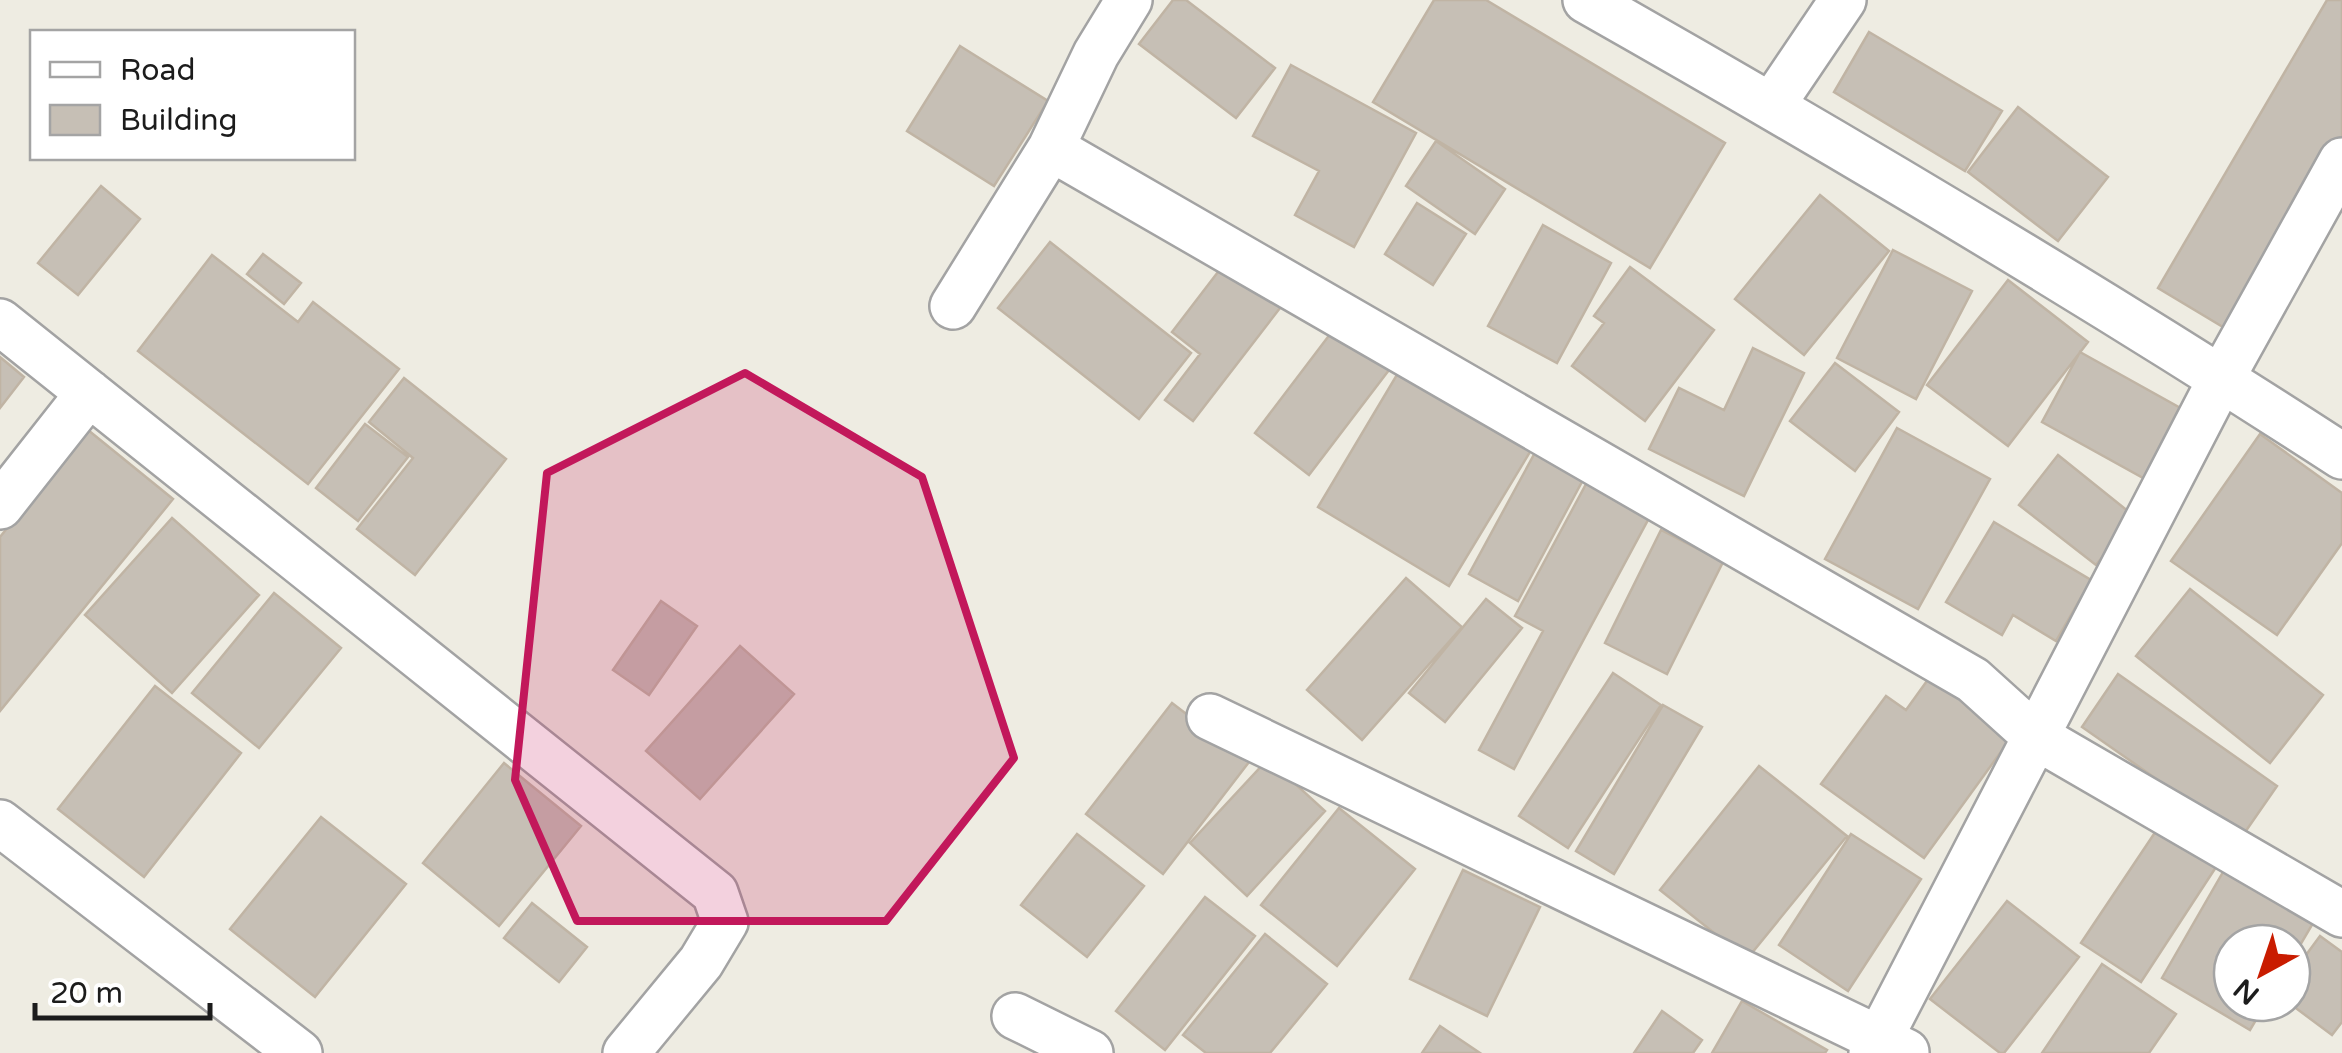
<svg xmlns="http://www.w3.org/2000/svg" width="2342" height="1053" font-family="'Varela Round',sans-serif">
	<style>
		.building { fill: #c6bfb5; stroke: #c0b4a4; stroke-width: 2.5 }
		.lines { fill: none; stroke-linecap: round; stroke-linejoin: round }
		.street-casing { stroke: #a3a3a3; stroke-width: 50 }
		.street { stroke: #fff; stroke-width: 45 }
		.marked { fill: #c2185b; fill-opacity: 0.2; stroke: #c2185b; stroke-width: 8; stroke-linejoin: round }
	</style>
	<rect width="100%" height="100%" fill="#eeece2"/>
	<!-- building -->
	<path class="building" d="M1173 0H1186L1275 68 1236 118 1139 44Z
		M1434 0H1486L1725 143 1650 268 1373 102Z
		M2327 0H2342V137L2228 330 2158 288Z
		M1869 32 2002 111 1965 171 1834 92Z
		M960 46 1048 101 994 186 907 131Z
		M1291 65 1416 133 1354 247 1295 215 1319 171 1253 136Z
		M2018 107 2108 177 2058 241 1968 172Z
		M1436 141 1505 189 1475 234 1406 186Z
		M101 186 140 219 78 295 38 263Z
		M1820 195 1889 251 1804 355 1735 299Z
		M1417 203 1466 234 1433 285 1385 254Z
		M1543 225 1611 263 1557 363 1488 326Z
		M1050 242 1191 353 1139 419 998 308Z
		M1893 250 1972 291 1916 399 1837 358Z
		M263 254 301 283 284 304 247 274Z
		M212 255 298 322 313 302 399 369 308 484 138 351Z
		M1231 255 1287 299 1193 421 1165 400 1200 354 1172 332Z
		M1630 267 1714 330 1645 421 1572 366 1604 323 1594 316Z
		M2008 280 2088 342 2008 446 1927 385Z
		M1334 329 1389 370 1309 475 1255 433Z
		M1753 348 1804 373 1744 496 1649 449 1679 388 1724 410Z
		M2080 352 2184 410 2145 479 2042 422Z
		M0 357 24 377 0 408Z
		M1404 363 1536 442 1449 586 1318 507Z
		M1835 363 1899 412 1855 471 1790 421Z
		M404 378 506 459 415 575 357 529 413 458 369 422Z
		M365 424 408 457 358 521 316 488Z
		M1897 428 1990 479 1918 609 1825 559Z
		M88 430 173 499 0 711V537Z
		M2260 434 2342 493V543L2277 635 2171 561Z
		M1543 438 1591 465 1518 601 1469 574Z
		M2058 455 2134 516 2096 565 2019 505Z
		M1592 473 1655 507 1514 769 1479 750 1543 631 1515 616Z
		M172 518 259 595 172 693 85 615Z
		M1994 522 2091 580 2056 641 2013 615 2002 635 1946 602Z
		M1661 530 1723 562 1667 674 1605 643Z
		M1406 578 1462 627 1362 740 1307 690Z
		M2190 589 2323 695 2270 763 2136 656Z
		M274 593 341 648 259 748 192 693Z
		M1486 599 1522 628 1445 722 1409 693Z
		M661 601 697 626 649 695 613 670Z
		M740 646 794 694 700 799 646 751Z
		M1937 667 2019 727 1924 858 1821 784 1886 696 1906 710Z
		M1613 673 1661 705 1568 848 1519 816Z
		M2118 674 2277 786 2241 838 2082 727Z
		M155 686 241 753 144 877 58 809Z
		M1172 703 1249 762 1163 874 1086 814Z
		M1663 705 1702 727 1614 874 1576 851Z
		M1268 759 1325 811 1247 896 1190 843Z
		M504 763 581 826 499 926 423 863Z
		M1759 766 1847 836 1747 959 1660 890Z
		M1339 808 1415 869 1337 966 1261 905Z
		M321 817 406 884 315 997 230 929Z
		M2160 825 2218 864 2141 982 2081 943Z
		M1077 834 1144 886 1087 957 1021 905Z
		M1851 834 1921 879 1848 991 1779 945Z
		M2230 860 2319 913 2292 959V943H2232V1003H2266L2250 1030 2162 978Z
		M1463 870 1540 907 1487 1016 1410 979Z
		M1205 897 1255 936 1165 1050 1116 1011Z
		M2007 901 2079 957 2004 1053H2000L1930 999Z
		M532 903 587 947 559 982 504 938Z
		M1265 934 1327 984 1270 1053H1206L1183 1035Z
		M2320 936 2342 952V1022L2332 1035 2289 1003H2292V974Z
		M2102 964 2176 1014 2149 1053H2042Z
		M1742 1001 1827 1050 1825 1053H1712Z
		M1662 1011 1702 1040 1693 1053H1634Z
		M1440 1026 1480 1053H1422Z"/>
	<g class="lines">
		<defs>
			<path id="street" d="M1586 0C1842 145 2095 296 2342 456
				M1772 105 1843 0
				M1051 148 1973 680 2035 736 2342 914
				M953 306 1051 148 1096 54 1129 0
				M0 322 715 893 725 922 701 962 626 1053
				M0 506 89 393
				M1210 717 1906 1052
				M0 823 299 1053
				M1015 1016 1090 1053
				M1872 1053 2222 377 2342 161"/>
		</defs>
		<!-- street casing -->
		<use href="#street" class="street-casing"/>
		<!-- street -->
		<use href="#street" class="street"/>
	</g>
	<!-- marked area -->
	<path class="marked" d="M745 373 922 477 1014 758 886 921H577L515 780 547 473Z"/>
	<!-- legend -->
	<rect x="30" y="30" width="325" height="130" fill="#ffffff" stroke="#a4a4a4" stroke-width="2.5"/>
	<rect x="50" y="62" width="50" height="15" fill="#ffffff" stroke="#a4a4a4" stroke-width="2.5"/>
	<text x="120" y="80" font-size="30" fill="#1c1c1c">Road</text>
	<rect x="50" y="105" width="50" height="30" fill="#c6bfb5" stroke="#a4a4a4" stroke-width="2.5"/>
	<text x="120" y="130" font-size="30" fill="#1c1c1c">Building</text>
	<!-- north arrow -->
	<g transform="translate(2262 973) rotate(220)"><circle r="48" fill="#ffffff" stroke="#a4a4a4" stroke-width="2.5"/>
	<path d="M0-8L18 38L0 25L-18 38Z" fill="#c91c00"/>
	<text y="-15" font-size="28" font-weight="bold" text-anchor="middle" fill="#1c1c1c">N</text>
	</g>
	<!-- scale -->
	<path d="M35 1003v15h175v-15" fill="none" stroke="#1c1c1c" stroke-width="5"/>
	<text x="50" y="1003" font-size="30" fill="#1c1c1c" stroke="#ffffff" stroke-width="8" paint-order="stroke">20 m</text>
</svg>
